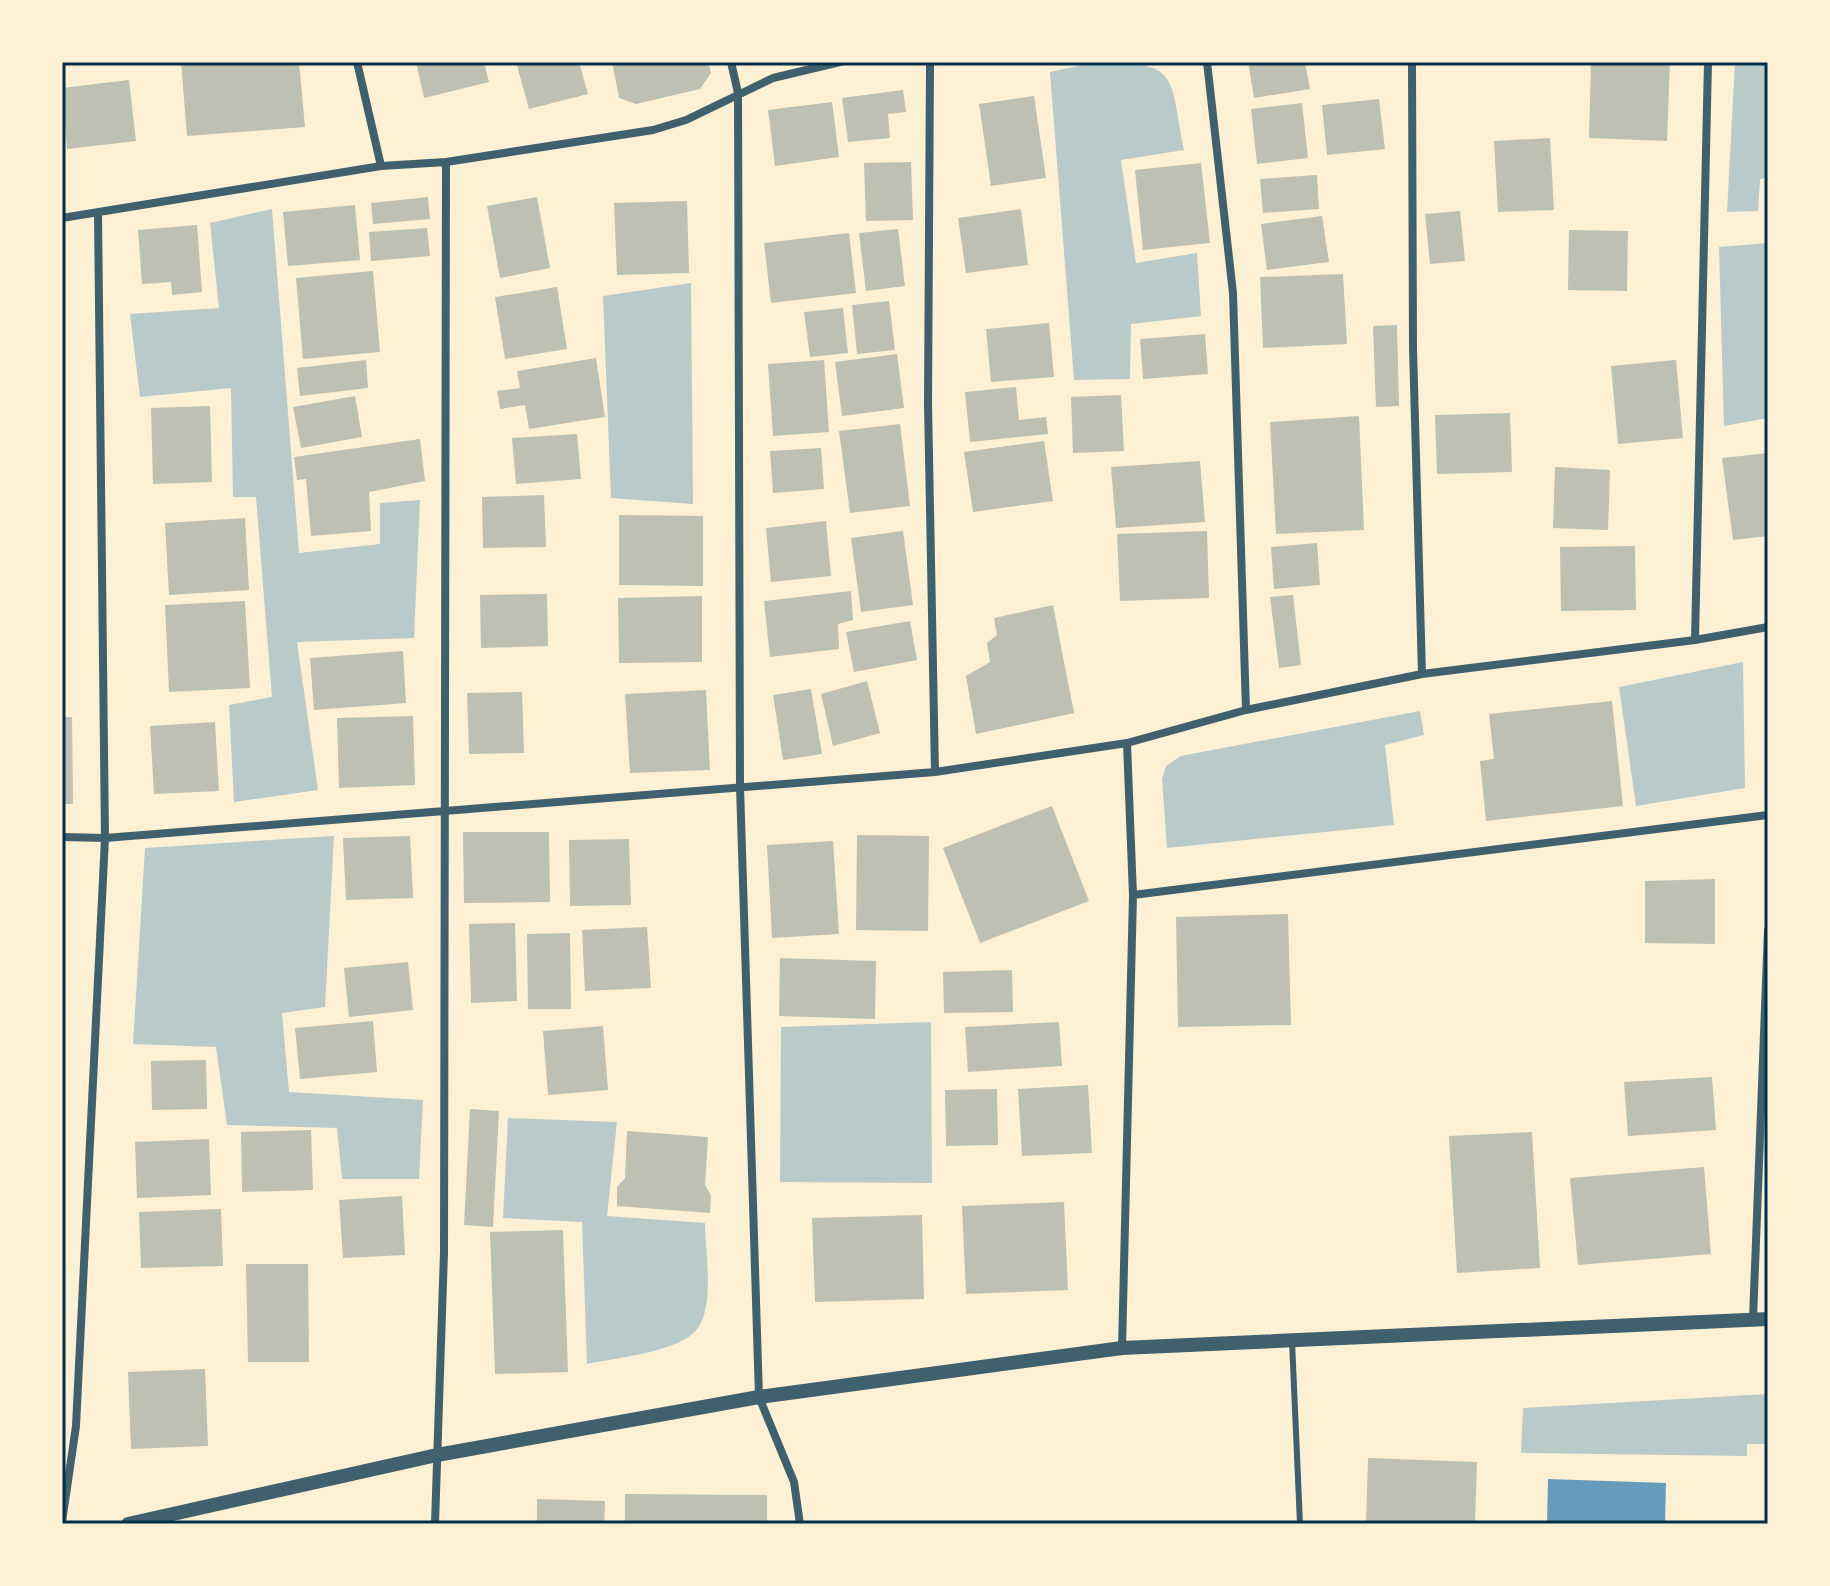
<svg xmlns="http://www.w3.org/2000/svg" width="1830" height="1586" font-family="Ubuntu,sans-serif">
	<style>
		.green { fill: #b9caca }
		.water { fill: #669bbc }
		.building { fill: #bec0b2 }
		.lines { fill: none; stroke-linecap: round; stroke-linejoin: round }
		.service { stroke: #3f606c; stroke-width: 6 }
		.minor { stroke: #3f606c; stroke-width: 8 }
		.tertiary { stroke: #3f606c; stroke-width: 14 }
		.neatline { fill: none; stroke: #003049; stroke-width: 3 }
	</style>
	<rect width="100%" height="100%" fill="#fdf0d5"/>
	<!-- green -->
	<path class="green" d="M1096 62C1181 62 1169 75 1184 150L1121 160 1136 263 1197 253 1201 316 1131 324 1130 379 1074 380 1050 72Z
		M1735 62H1768V177L1760 179 1758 211 1727 212Z
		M272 209 299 553 380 544V503L420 500 414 638 297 642 318 790 234 802 229 705 272 697 256 497H233L231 388 140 397 130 314 219 308 210 223Z
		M1768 243V418L1724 426 1719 247Z
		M691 283 693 504 611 498 603 296Z
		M1743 662 1745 788 1636 806 1619 687Z
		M1420 711 1424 735 1385 745 1394 825 1167 848 1162 779 1166 766 1181 756Z
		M334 836 325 1007 282 1013 289 1092 423 1100 419 1179H342L337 1128 227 1125 216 1047 133 1044 145 848Z
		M931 1022 932 1183 780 1182 781 1027Z
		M508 1118 617 1122 607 1216 705 1223C705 1253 715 1303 698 1328 681 1352 615 1358 587 1364L582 1222 503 1218Z
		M1768 1394V1444H1747V1456L1521 1453 1523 1408Z"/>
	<!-- water -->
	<path class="water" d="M1548 1479 1666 1483 1665 1524H1547Z"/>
	<!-- building -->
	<path class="building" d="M181 62H299L305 127 187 136Z
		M416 62H484L489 82 424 98Z
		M516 62H579L588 94 529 109Z
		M612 62H708L711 73 700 89 636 104 619 98Z
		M1248 62H1305L1310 89 1254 98Z
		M1591 62H1670L1667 141 1589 138Z
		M129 80 136 141 67 149 62 88Z
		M903 90 906 112 888 114 890 138 848 142 842 98Z
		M1034 96 1046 178 991 186 979 104Z
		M1379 99 1385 149 1327 155 1322 105Z
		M832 102 839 157 775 166 768 110Z
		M1302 103 1308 158 1257 164 1251 109Z
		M1550 138 1554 210 1498 212 1494 141Z
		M911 162 913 220 866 221 864 163Z
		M1201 163 1210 243 1143 250 1135 170Z
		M1317 175 1319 209 1263 213 1260 179Z
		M428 197 430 219 373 224 371 203Z
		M537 197 550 268 500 278 487 206Z
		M687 201 689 273 617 275 614 203Z
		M355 205 360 260 288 266 283 212Z
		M1021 209 1028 265 966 273 958 218Z
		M1460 211 1465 261 1430 264 1425 214Z
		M1322 216 1329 262 1267 270 1261 224Z
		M197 225 202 292 172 295 171 282 142 284 138 230Z
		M427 228 430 256 371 261 369 232Z
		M898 229 905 286 866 291 859 233Z
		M1569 230 1628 231 1627 291 1568 290Z
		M849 233 856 293 771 303 764 243Z
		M373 271 380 352 303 359 296 278Z
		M1343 274 1347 344 1263 348 1260 277Z
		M557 287 567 349 505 359 495 297Z
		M889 301 895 350 857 354 852 305Z
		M843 308 848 353 810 357 804 312Z
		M1049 323 1054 377 991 382 986 329Z
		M1397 325 1399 406 1376 407 1373 326Z
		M1205 334 1208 374 1143 379 1140 339Z
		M897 354 904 408 842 416 835 362Z
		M596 358 605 417 529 429 525 405 500 409 497 391 520 388 517 371Z
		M366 360 368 388 300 396 297 368Z
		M824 360 829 432 773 436 768 364Z
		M1676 360 1683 438 1618 444 1611 366Z
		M1016 387 1019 420 1046 417 1048 434 970 442 965 392Z
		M1121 395 1124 451 1073 453 1071 397Z
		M355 396 362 437 301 448 293 407Z
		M210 406 212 482 153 484 151 408Z
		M1510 413 1512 472 1437 474 1435 415Z
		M1359 416 1364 530 1276 534 1270 422Z
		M900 424 910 506 850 513 839 431Z
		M577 434 581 479 516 484 512 438Z
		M420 439 425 481 369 492 371 531 311 536 306 479 297 480 294 457Z
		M1044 441 1053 501 973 512 964 452Z
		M821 448 824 489 773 493 770 451Z
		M1768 453V536L1733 540 1722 458Z
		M1200 461 1205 522 1116 528 1111 467Z
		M1555 467 1610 470 1608 530 1553 528Z
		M544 495 546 547 483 548 482 497Z
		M619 515 703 516V586L619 585Z
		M245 518 249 590 169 595 165 523Z
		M826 521 831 576 771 582 766 528Z
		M903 531 913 605 861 612 851 538Z
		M1207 531 1209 598 1120 601 1117 534Z
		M1317 543 1320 585 1274 589 1271 547Z
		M1635 546 1636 610 1561 611 1560 547Z
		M851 591 853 620 838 624 839 649 770 657 764 601Z
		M547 594 548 646 481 648 480 595Z
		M1293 595 1301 665 1279 668 1270 597Z
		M702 596V662L619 663 618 598Z
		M245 601 250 688 169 692 165 605Z
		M1053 605 1074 713 976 734 966 676 990 662 987 643 997 635 994 618Z
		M910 621 917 660 854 672 846 632Z
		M403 651 406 703 314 710 310 658Z
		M867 681 880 733 833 746 821 694Z
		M811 689 822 754 783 760 773 695Z
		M706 690 710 770 630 773 625 694Z
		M522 692 524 753 469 754 467 693Z
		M1612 701 1623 806 1486 821 1480 761 1494 759 1489 714Z
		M413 716 415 785 339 788 337 718Z
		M62 717H72L73 804H62Z
		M215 722 219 791 154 794 150 726Z
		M1052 806 1089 901 980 943 943 848Z
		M463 832H549L550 902 464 903Z
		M857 835 929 836 928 931 856 930Z
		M410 836 413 898 346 900 343 838Z
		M629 839 631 905 570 906 569 840Z
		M833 841 839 934 772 938 767 845Z
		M1715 879V944L1645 943V881Z
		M1288 914 1291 1025 1178 1027 1176 917Z
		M515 923 517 1001 471 1003 469 924Z
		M647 927 651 988 585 991 582 930Z
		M570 933 571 1009H528L527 934Z
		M780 958 876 961 875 1019 779 1016Z
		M408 962 413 1010 349 1017 344 968Z
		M1012 970 1013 1012 944 1013 943 972Z
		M373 1021 377 1072 300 1079 295 1028Z
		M1059 1022 1062 1066 968 1072 965 1027Z
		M603 1026 608 1090 548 1095 543 1031Z
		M206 1060 207 1109 152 1110 151 1061Z
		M1712 1077 1716 1130 1628 1136 1624 1082Z
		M1088 1085 1092 1153 1022 1156 1018 1089Z
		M997 1089 998 1145 946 1146 945 1090Z
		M470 1109 499 1111 493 1227 464 1225Z
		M311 1130 313 1190 242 1192 241 1132Z
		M627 1131 708 1137 705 1185 711 1195 710 1213 617 1206V1187L625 1178Z
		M1532 1132 1540 1268 1457 1273 1449 1136Z
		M209 1139 211 1195 137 1198 135 1142Z
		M1704 1167 1711 1254 1578 1265 1570 1178Z
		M402 1196 405 1255 343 1258 339 1200Z
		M1064 1202 1068 1290 966 1294 962 1206Z
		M221 1209 223 1266 141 1268 139 1212Z
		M922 1215 924 1299 815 1302 812 1218Z
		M563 1230 568 1372 495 1374 490 1232Z
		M246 1264H308L309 1362H248Z
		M205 1369 208 1446 131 1449 128 1372Z
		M1368 1458 1477 1462 1475 1524H1366Z
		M625 1494 767 1495V1524H625Z
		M537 1499 605 1501 604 1524H537Z"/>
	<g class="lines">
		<!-- service -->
		<path class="service" d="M1292 1341 1300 1524"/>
		<!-- minor -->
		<path class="minor" d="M357 62 381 166
			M731 62 738 93 740 786 759 1397 794 1482 800 1524
			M930 62 928 403 935 772
			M1207 62 1233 293 1246 710
			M1412 62 1413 348 1422 674
			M62 218 381 166 446 162 653 130 686 120 773 78 840 62
			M1695 640 1708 62
			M62 837 105 838 935 772 1127 743 1246 710 1422 674 1695 640 1768 627
			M1133 895 1768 815
			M1753 1319 1768 930
			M1122 1348 1133 895 1127 743
			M62 1522 76 1426 105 838 98 214
			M435 1524 444 1252 446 162"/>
		<!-- tertiary -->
		<path class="tertiary" d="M128 1524 437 1455 759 1397 1122 1348 1768 1319"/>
	</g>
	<!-- border -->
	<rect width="1830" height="1586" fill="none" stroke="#fdf0d5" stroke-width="128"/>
	<rect x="64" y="64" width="1702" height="1458" class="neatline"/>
</svg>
